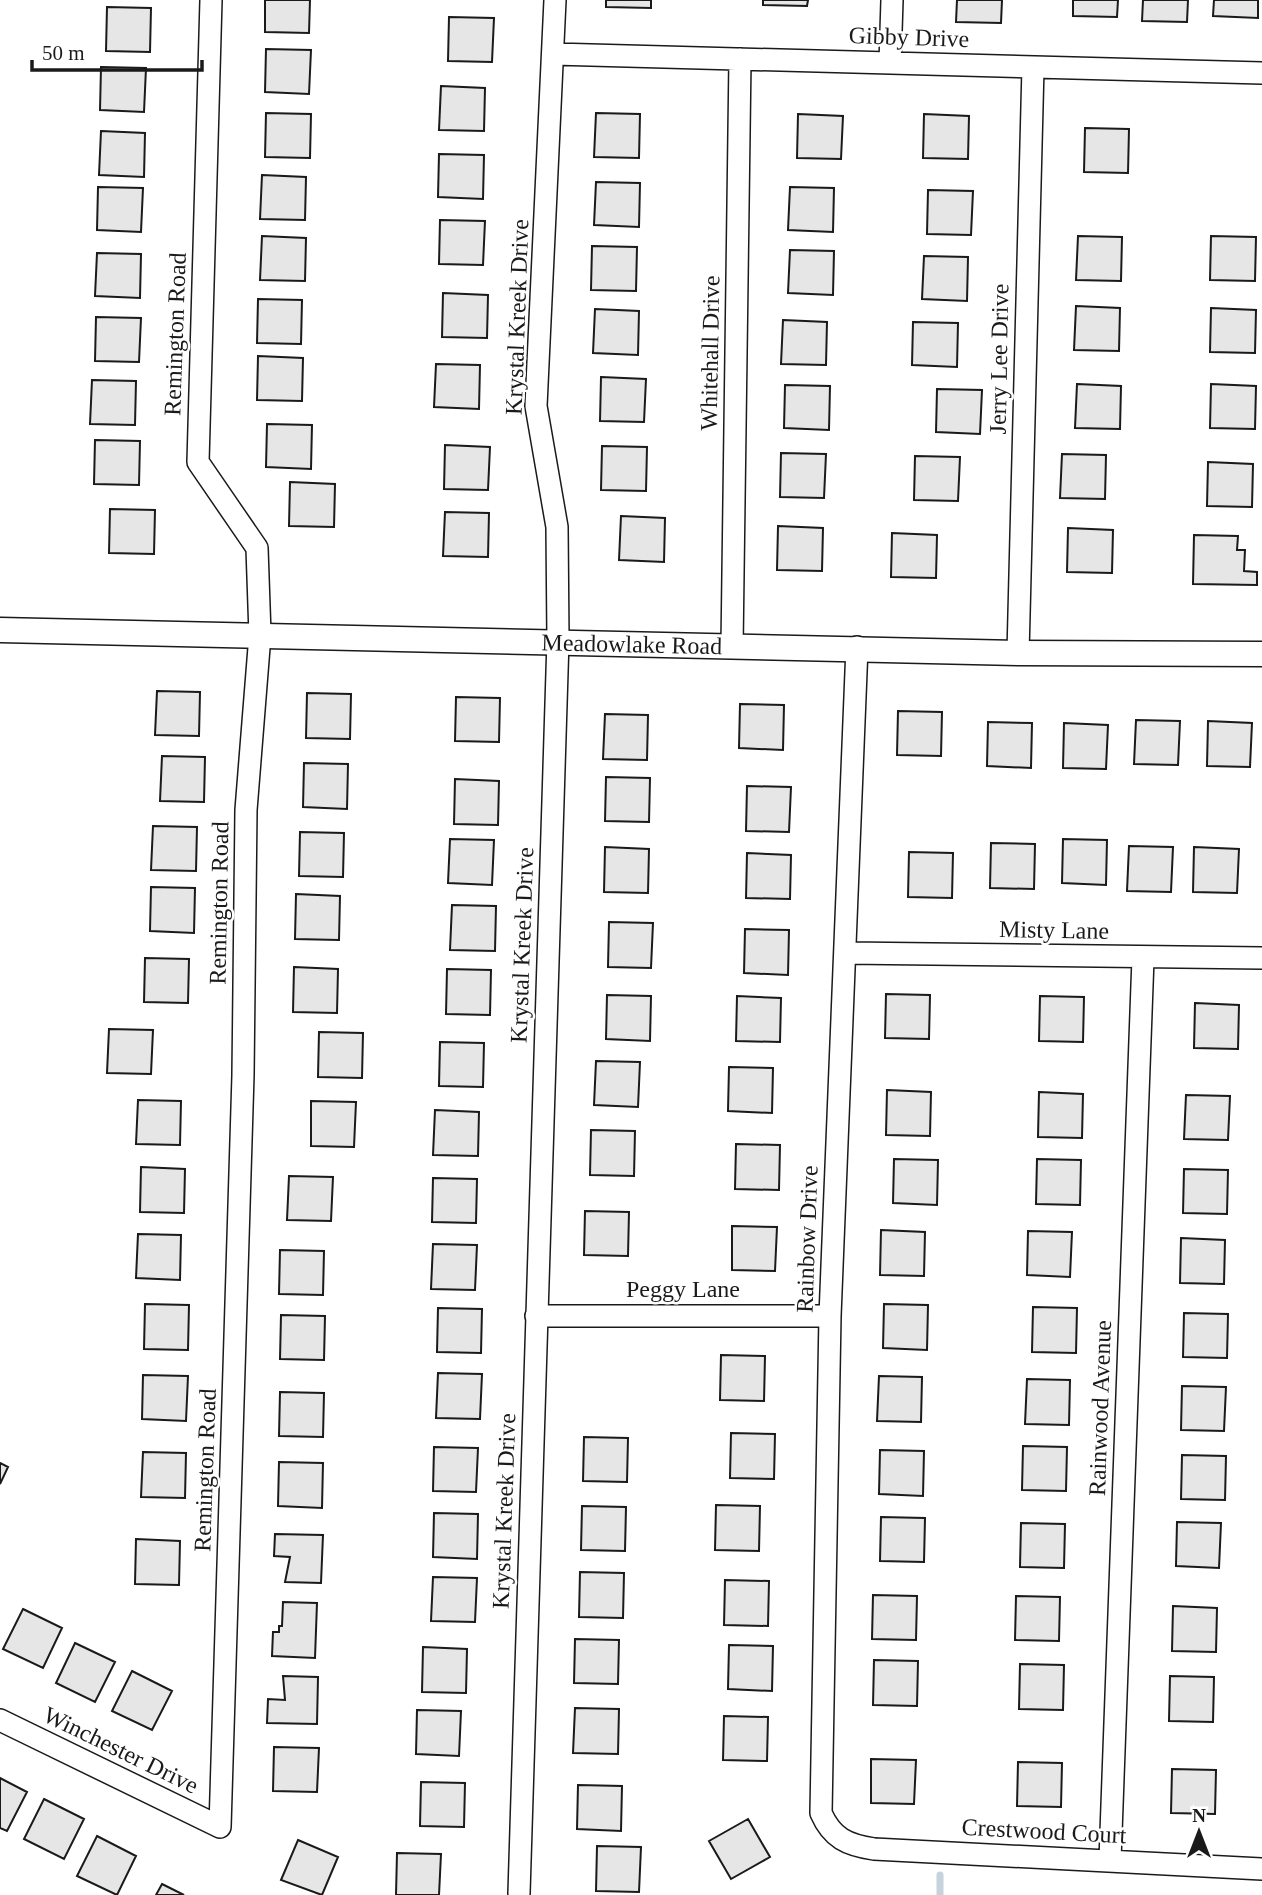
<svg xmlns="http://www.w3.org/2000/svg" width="1262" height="1895" font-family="Georgia,serif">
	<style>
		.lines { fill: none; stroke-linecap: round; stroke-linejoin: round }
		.stream { stroke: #c6d2dc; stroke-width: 7 }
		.building { fill: #e6e6e6; stroke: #1a1a1a; stroke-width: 2 }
		.minor-casing { stroke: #1a1a1a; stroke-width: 24 }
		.tertiary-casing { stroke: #1a1a1a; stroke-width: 27 }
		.minor { stroke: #fff; stroke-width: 21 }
		.tertiary { stroke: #fff; stroke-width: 24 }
		.labels { text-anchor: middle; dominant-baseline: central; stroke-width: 5; stroke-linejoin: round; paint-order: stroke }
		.street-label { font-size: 24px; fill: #1a1a1a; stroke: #fff }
	</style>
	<rect width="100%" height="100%" fill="#fff"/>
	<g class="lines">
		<!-- stream -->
		<path class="stream" d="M940 1895V1875"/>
	</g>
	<!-- building -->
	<path class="building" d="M265 0H310L309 33 265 32Z
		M606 0H651V8L606 7Z
		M763 0H808L807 6 763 5Z
		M957 0H1002L1001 23 956 22Z
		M1073 0H1118L1117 17 1073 16Z
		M1143 0H1188L1187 22 1142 21Z
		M1214 0H1258V18L1213 16Z
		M107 7 151 8 150 52 106 51Z
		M449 17 494 18 492 62 448 61Z
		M266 49 311 50 309 94 265 92Z
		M101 67 146 68 144 112 100 110Z
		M441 86 485 88 484 131 439 130Z
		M266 113 311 114 310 158 265 157Z
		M596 113 640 114 639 158 594 157Z
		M798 114 843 116 841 159 797 158Z
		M924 114 969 116 968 159 923 158Z
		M1085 128 1129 129 1128 173 1084 172Z
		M101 131 145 133 144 177 99 175Z
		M439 154 484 155 483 199 438 197Z
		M262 175 306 177 305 220 260 219Z
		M596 182 640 183 639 227 594 225Z
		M98 187 143 188 141 232 97 230Z
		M790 187 834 188 833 232 788 230Z
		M928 190 973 191 971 235 927 234Z
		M440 220 485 221 483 265 439 264Z
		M262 236 306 238 305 281 260 280Z
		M1078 236 1122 237 1121 281 1076 280Z
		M1211 236 1256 237 1255 281 1210 280Z
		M592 246 637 247 636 291 591 290Z
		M790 250 834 251 833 295 788 293Z
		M97 253 141 254 140 298 95 296Z
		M924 256 968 257 967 301 922 299Z
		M443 293 488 295 487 338 442 337Z
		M258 299 302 300 301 344 257 343Z
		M1076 306 1120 308 1119 351 1074 350Z
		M1211 308 1256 310 1255 353 1210 352Z
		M595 309 639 311 638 355 593 353Z
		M96 317 141 318 139 362 95 361Z
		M783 320 827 322 826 365 781 364Z
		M913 322 958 323 957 367 912 365Z
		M258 356 303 358 302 401 257 400Z
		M436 364 480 365 479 409 434 407Z
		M601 377 646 379 644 422 600 421Z
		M92 380 136 381 135 425 90 424Z
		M1077 384 1121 386 1120 429 1075 428Z
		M1211 384 1256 386 1255 429 1210 428Z
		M785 385 830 386 829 430 784 428Z
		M937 389 982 390 980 434 936 432Z
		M267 424 312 425 311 469 266 467Z
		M95 440 140 441 139 485 94 484Z
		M445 445 490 447 488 490 444 489Z
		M602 446 647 447 646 491 601 490Z
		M781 453 826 454 824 498 780 497Z
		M1062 454 1106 455 1105 499 1060 498Z
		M915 456 960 457 958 501 914 500Z
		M1208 462 1253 464 1252 507 1207 506Z
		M290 482 335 484 334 527 289 526Z
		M110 509 155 510 154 554 109 553Z
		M445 512 489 513 488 557 443 556Z
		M621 516 665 518 664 562 619 560Z
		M778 526 823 528 822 571 777 570Z
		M1068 528 1113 530 1112 573 1067 572Z
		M892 533 937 535 936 578 891 577Z
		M1194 535 1238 536 1237 550H1245L1244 571 1257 572V585L1193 584Z
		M157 691 200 692 199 736 155 735Z
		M307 693 351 694 350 739 306 738Z
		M456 697 500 698 499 742 455 741Z
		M740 704 784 705 783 750 739 748Z
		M898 711 942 712 941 756 897 755Z
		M605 714 648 715 647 760 603 759Z
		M1136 720 1180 721 1178 765 1134 764Z
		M1208 721 1252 723 1250 767 1207 766Z
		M988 722 1032 723 1031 768 987 766Z
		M1064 723 1108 725 1106 769 1063 768Z
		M162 756 205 757 204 802 160 801Z
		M304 763 348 764 347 809 303 807Z
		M606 777 650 778 649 822 605 821Z
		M455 779 499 781 498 825 454 824Z
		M747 786 791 787 789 832 746 831Z
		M153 826 197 827 196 871 151 870Z
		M300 832 344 833 343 877 299 876Z
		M450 839 494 840 492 885 448 883Z
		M1063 839 1107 840 1106 885 1062 883Z
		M991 843 1035 844 1034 889 990 888Z
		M1129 846 1173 847 1171 892 1127 891Z
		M605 847 649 849 648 893 604 892Z
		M1194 847 1239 849 1237 893 1193 892Z
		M909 852 953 853 952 898 908 897Z
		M747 853 791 855 790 899 746 898Z
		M151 887 195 888 194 933 150 931Z
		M296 894 340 896 339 940 295 939Z
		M452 905 496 906 495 951 450 950Z
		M609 922 653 923 651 968 608 967Z
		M745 929 789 930 788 975 744 973Z
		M145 958 189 959 188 1003 144 1002Z
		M294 967 338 969 337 1013 293 1012Z
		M447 969 491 970 490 1015 446 1014Z
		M886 994 930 995 929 1039 885 1038Z
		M607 995 651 996 650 1041 606 1039Z
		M737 996 781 998 780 1042 736 1041Z
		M1040 996 1084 997 1083 1042 1039 1041Z
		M1195 1003 1239 1005 1238 1049 1194 1048Z
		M109 1029 153 1030 151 1074 107 1073Z
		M319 1032 363 1033 362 1078 318 1077Z
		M440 1042 484 1043 483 1087 439 1086Z
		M596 1061 640 1062 638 1107 594 1105Z
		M729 1067 773 1068 772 1113 728 1111Z
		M887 1090 931 1092 930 1136 886 1135Z
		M1039 1092 1083 1094 1082 1138 1038 1137Z
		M1186 1095 1230 1096 1228 1140 1184 1139Z
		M138 1100 181 1101 180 1145 136 1144Z
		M311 1101 356 1102 354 1147 311 1146Z
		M435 1110 479 1112 478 1156 433 1155Z
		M591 1130 635 1131 634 1176 590 1175Z
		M736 1144 780 1145 779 1190 735 1189Z
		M894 1159 938 1160 937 1205 893 1203Z
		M1037 1159 1081 1160 1080 1205 1036 1204Z
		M141 1167 185 1169 184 1213 140 1212Z
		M1184 1169 1228 1170 1227 1214 1183 1213Z
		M289 1176 333 1177 331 1221 287 1220Z
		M433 1178 477 1179 476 1223 432 1222Z
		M585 1211 629 1212 628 1256 584 1255Z
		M732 1226 777 1227 775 1271 732 1270Z
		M881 1230 925 1232 924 1276 880 1275Z
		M1028 1231 1072 1232 1070 1277 1027 1275Z
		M138 1234 181 1235 180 1280 136 1278Z
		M1181 1238 1225 1240 1224 1284 1180 1283Z
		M433 1244 477 1245 475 1290 431 1289Z
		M280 1250 324 1251 323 1295 279 1294Z
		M145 1304 189 1305 188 1350 144 1349Z
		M884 1304 928 1305 927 1350 883 1348Z
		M1033 1307 1077 1308 1076 1353 1032 1352Z
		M438 1308 482 1309 481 1353 437 1352Z
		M1184 1313 1228 1314 1227 1358 1183 1357Z
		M281 1315 325 1316 324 1360 280 1359Z
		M721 1355 765 1356 764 1401 720 1400Z
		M438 1373 482 1374 480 1419 436 1418Z
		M143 1375 188 1376 186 1421 142 1419Z
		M879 1376 922 1377 921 1422 877 1421Z
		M1027 1379 1070 1380 1069 1425 1025 1424Z
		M1182 1386 1226 1387 1224 1431 1181 1430Z
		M280 1392 324 1393 323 1437 279 1436Z
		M731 1433 775 1434 774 1479 730 1478Z
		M584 1437 628 1438 627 1482 583 1481Z
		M1023 1446 1067 1447 1066 1491 1022 1490Z
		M434 1447 478 1448 476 1492 433 1491Z
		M880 1450 924 1451 923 1496 879 1494Z
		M143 1452 186 1453 185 1498 141 1497Z
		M1182 1455 1226 1456 1225 1500 1181 1499Z
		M279 1462 323 1463 322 1508 278 1506Z
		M0 1463 8 1467 0 1484Z
		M716 1505 760 1506 759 1551 715 1550Z
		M582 1506 626 1507 625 1551 581 1550Z
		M434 1513 478 1514 477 1559 433 1557Z
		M881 1517 925 1518 924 1562 880 1561Z
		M1177 1522 1221 1523 1219 1568 1176 1566Z
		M1021 1523 1065 1524 1064 1568 1020 1567Z
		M275 1534 323 1535 321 1583 285 1582 290 1557 274 1556Z
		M136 1539 180 1541 179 1585 135 1584Z
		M580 1572 624 1573 623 1618 579 1617Z
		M433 1577 477 1578 475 1622 431 1621Z
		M725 1580 769 1581 768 1626 724 1625Z
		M873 1595 917 1596 916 1640 872 1639Z
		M1016 1596 1060 1597 1059 1641 1015 1640Z
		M283 1602 317 1603 315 1658 272 1656 273 1632H279V1626H282Z
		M1173 1606 1217 1608 1216 1652 1172 1651Z
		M23 1609 62 1628 43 1668 3 1649Z
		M575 1639 619 1640 618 1684 574 1683Z
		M75 1643 115 1662 95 1702 56 1683Z
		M729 1645 773 1646 772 1691 728 1689Z
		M423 1647 467 1649 466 1693 422 1692Z
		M874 1660 918 1661 917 1706 873 1705Z
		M1020 1664 1064 1665 1063 1710 1019 1709Z
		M132 1671 172 1691 152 1730 112 1711Z
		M283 1676 318 1677 317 1724 267 1723 268 1699 285 1700Z
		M1170 1676 1214 1677 1213 1722 1169 1721Z
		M575 1708 619 1709 618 1754 573 1753Z
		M417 1710 461 1711 459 1756 416 1754Z
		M724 1716 768 1717 767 1761 723 1760Z
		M274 1747 319 1748 317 1792 273 1791Z
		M871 1759 916 1760 914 1804 871 1803Z
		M1018 1762 1062 1763 1061 1807 1017 1806Z
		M1172 1769 1216 1770 1215 1814 1171 1813Z
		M0 1778 27 1792 7 1831 0 1828Z
		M421 1782 465 1783 464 1827 420 1826Z
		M578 1785 622 1786 621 1831 577 1829Z
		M44 1799 84 1819 64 1859 24 1839Z
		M748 1819 770 1857 731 1879 709 1841Z
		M97 1836 136 1856 117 1895 77 1876Z
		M298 1840 338 1857 322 1895 281 1880Z
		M597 1846 641 1847 639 1892 596 1891Z
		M397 1853 441 1854 439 1895H396Z
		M162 1884 184 1895H156Z"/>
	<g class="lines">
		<defs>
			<path id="minor" d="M554 54 1262 73
				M890 63 892 0
				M732 647 740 59
				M857 647 830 1316 821 1813C832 1838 847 1845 874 1849L1262 1869
				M1018 653 1033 67
				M846 953 1262 958
				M536 1316H830
				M0 1720 220 1827 243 1075 246 810 260 635 257 548 198 462 211 0
				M1110 1860 1143 958
				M519 1893 558 640 557 527 536 406 555 0"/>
			<g id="tertiary">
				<path id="s1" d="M0 630 1018 653 1262 654"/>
			</g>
		</defs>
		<!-- minor casing -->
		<use href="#minor" class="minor-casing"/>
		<!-- tertiary casing -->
		<use href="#tertiary" class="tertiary-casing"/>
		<!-- minor -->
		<use href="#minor" class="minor"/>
		<!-- tertiary -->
		<use href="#tertiary" class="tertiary"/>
	</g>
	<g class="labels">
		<!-- street labels -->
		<g class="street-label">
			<text transform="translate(909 37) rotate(2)">Gibby Drive</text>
			<text transform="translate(517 317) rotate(-88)">Krystal Kreek Drive</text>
			<text transform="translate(175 334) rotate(-88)">Remington Road</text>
			<text transform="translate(710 353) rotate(-89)">Whitehall Drive</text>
			<text transform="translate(999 359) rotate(-89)">Jerry Lee Drive</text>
			<text stroke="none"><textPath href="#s1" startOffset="632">Meadowlake Road</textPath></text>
			<text transform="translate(219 903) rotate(-89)">Remington Road</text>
			<text transform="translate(1054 930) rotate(1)">Misty Lane</text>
			<text transform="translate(522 945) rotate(-88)">Krystal Kreek Drive</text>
			<text transform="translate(807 1239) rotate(-88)">Rainbow Drive</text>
			<text x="683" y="1289">Peggy Lane</text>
			<text transform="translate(1100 1408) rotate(-88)">Rainwood Avenue</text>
			<text transform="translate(205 1470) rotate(-88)">Remington Road</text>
			<text transform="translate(504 1511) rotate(-88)">Krystal Kreek Drive</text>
			<text transform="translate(121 1750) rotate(26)">Winchester Drive</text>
			<text transform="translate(1044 1831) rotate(3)">Crestwood Court</text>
		</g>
	</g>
	<!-- north arrow -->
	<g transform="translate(1199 1832)" stroke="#ffffff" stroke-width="5" paint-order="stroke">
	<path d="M0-5L12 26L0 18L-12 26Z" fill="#1a1a1a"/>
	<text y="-10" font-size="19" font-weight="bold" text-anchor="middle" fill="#1a1a1a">N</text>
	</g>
	<!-- scale -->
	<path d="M32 60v10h170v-10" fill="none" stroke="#1a1a1a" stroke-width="3.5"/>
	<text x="42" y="60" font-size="21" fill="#1a1a1a" stroke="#ffffff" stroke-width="5" paint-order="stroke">50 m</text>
</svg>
